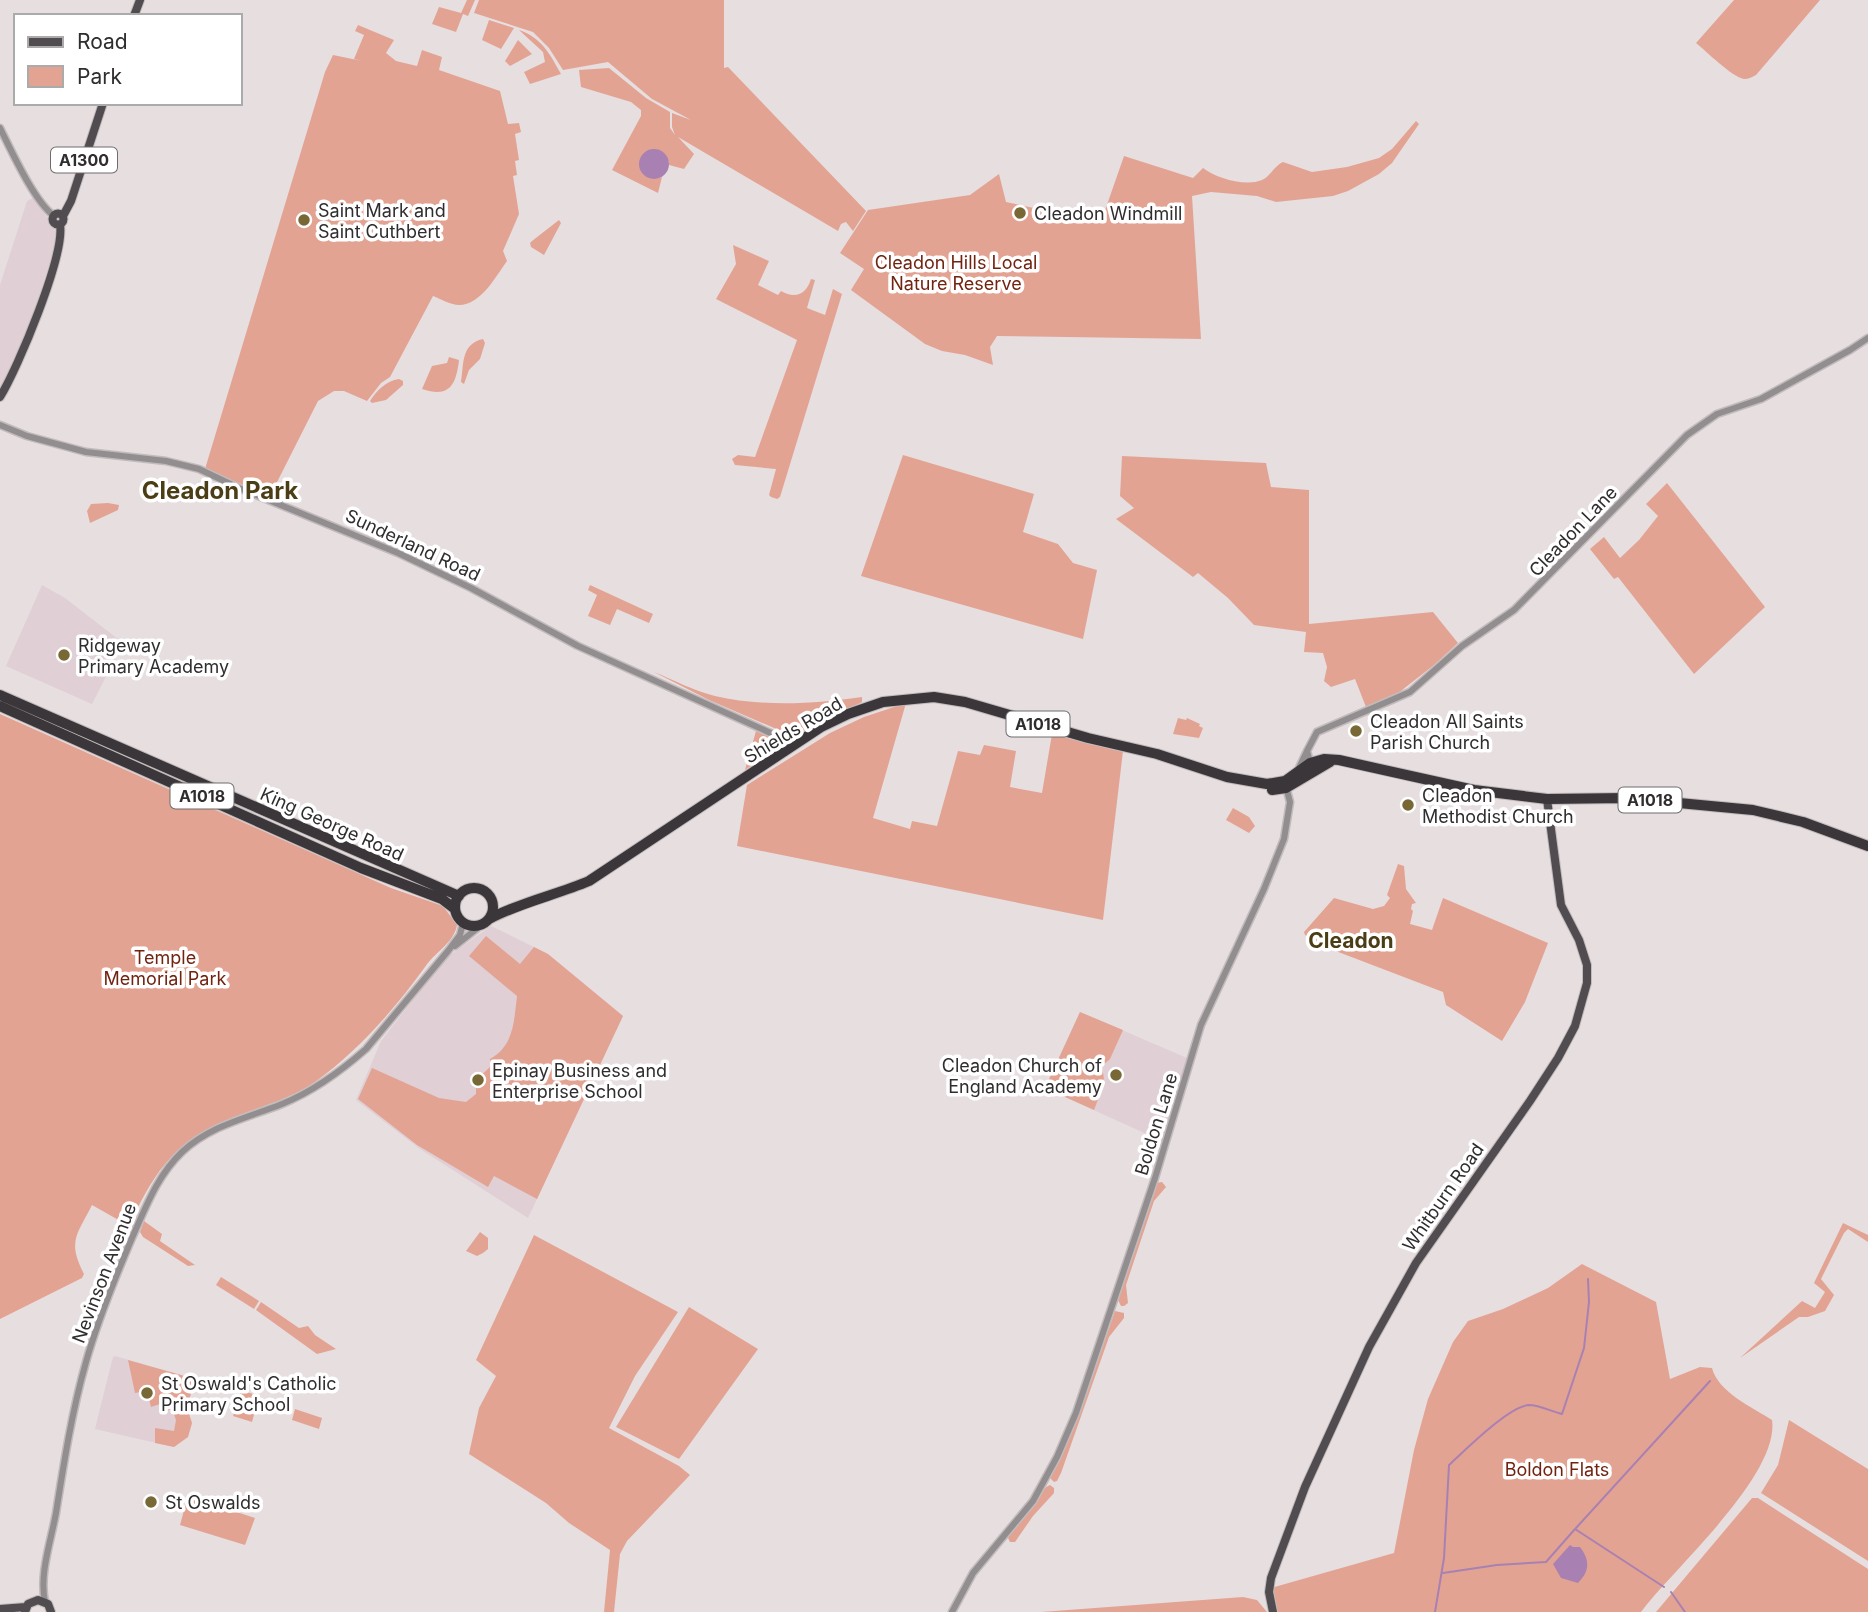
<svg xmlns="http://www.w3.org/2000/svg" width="1868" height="1612" font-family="Inter,sans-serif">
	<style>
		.built { fill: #e0cfd4 }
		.green { fill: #e3a393 }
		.water { fill: #a881b2 }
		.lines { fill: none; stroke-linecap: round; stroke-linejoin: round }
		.stream { stroke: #a881b2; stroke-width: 2 }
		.minor-casing { stroke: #c2bbbc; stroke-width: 9 }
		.major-casing { stroke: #c2bbbc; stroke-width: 10 }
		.highway-casing { stroke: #c2bbbc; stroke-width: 12 }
		.minor { stroke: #928e90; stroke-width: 6 }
		.major { stroke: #514c50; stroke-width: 8 }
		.highway { stroke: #3b3639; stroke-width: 10 }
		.poi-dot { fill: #786835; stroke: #fff; stroke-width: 2.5 }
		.labels { text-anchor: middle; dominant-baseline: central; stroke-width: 7; stroke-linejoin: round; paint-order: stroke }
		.shield { fill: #fff; stroke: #6e6c6d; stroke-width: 2 }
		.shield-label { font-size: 16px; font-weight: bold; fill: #302d2e }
		.poi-label { font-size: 18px; fill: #302d2e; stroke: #fff; text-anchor: start }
		.park-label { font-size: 18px; fill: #712310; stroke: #fff }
		.street-label { font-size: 18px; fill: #302d2e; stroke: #fff }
		.quarter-label { font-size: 21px; font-weight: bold; fill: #4b3e16; stroke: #fff }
		.district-label { font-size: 24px; font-weight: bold; fill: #4b3e16; stroke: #fff }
	</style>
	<rect width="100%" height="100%" fill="#e7dee0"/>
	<!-- built -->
	<path class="built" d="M33 198 54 227 57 241 25 338 0 391V285L27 201Z
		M42 585 65 598 123 643 92 704 6 666Z
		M491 926 548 954 623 1016 528 1218 420 1149 356 1100 381 1041 446 958Z
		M1080 1012 1187 1058 1162 1141 1045 1088Z
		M115 1356 195 1379 187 1408 192 1423 188 1437 174 1447 95 1429 113 1357Z"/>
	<!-- green -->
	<path class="green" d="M467 0H475L468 16 463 14 456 32 432 24 439 7 461 13Z
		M479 0H724V68L728 67 866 211 853 231 846 222 841 224 838 231 678 137 694 154 684 169 669 165V161L640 169C645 178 653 180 662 177L658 193 612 170 641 116V110L631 102 581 87 579 70 609 68 646 98 670 112V128L675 135 672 127V113L691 120 652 99 608 62 563 70 549 48 533 32 474 13Z
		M1734 0H1820L1756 75C1752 77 1749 79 1744 79 1732 77 1706 51 1696 43Z
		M489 20 514 28 501 49 482 40Z
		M358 25 394 40 386 53 396 61 417 66 422 50 442 57 439 70 500 91 508 124 519 123 521 132 515 134 519 160 515 161 517 175 513 176 519 214 503 251 507 261C496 276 481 305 459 305 451 305 441 299 433 296L390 377 381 383 367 401 344 391H334L318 401 270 496 205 469 325 72 333 55 362 61 354 59 364 35 355 31Z
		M519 30C542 38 550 54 561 74L530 84 524 72 545 62 543 52Z
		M518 40 532 54 510 66 505 61Z
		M1416 121 1419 124 1392 163 1379 174 1348 191 1333 196 1276 202 1257 196 1211 192 1192 196 1201 339 997 336 990 347 993 365 965 355 942 351 925 344 851 290 864 269 840 253 868 210 970 195 999 174 1006 202 1067 215 1102 219 1124 156 1193 178 1203 168C1216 178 1245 187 1262 180 1270 177 1274 166 1283 162L1312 172 1347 167 1379 158 1392 149Z
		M559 220 561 223 544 255 531 247 530 243 532 241Z
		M733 245 769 261 758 285 778 295 781 291C795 299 806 295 811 279L815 280 807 308 825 315 833 289 842 294 780 497 777 499 771 497 769 495 776 469 735 465 732 459 738 455 755 457 797 340 716 299 736 264Z
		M483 339 485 343 480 359 469 370 464 384 461 382C464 363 461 344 483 339Z
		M449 357 459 360C456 386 449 398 422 389L432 366 447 363Z
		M399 379 403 381V385L386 400 372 403 370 401C377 390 386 381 399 379Z
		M903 455 1034 494 1023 532 1058 544 1073 563 1097 570 1083 639 861 576Z
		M1122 456 1266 463 1271 487 1309 490V624L1433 612 1458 643 1434 665 1397 694 1366 707 1355 679 1331 687 1324 681 1327 667 1323 653 1304 652 1306 632 1254 625 1228 598 1198 573 1193 577 1116 519 1134 508 1120 496Z
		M1667 483 1765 607 1694 674 1618 577 1614 579 1590 549 1604 537 1620 558 1639 540 1658 516 1646 504Z
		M108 503 119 505 118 510 90 523 87 511 91 504Z
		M590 585 653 614 649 623 617 609 610 625 588 616 597 595 588 590Z
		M654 672C674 680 694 691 715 696 762 707 815 704 862 697V702L795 737 709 700Z
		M906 703 873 818 910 829 912 821 937 826 958 751 980 755 984 745 1016 751 1010 787 1042 793 1052 734 1123 751 1103 920 737 846 747 785 830 733 864 717Z
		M0 714 391 888 443 906 457 925C454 943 434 953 425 967 394 1010 358 1051 315 1082 286 1102 253 1108 222 1122 170 1146 152 1177 129 1226L92 1205C77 1235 67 1241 84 1274L82 1278 0 1319Z
		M1178 718 1186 720 1187 718 1200 724 1199 726 1203 728 1199 738 1173 734Z
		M756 731 778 741V747L745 770Z
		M1233 808 1249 817 1255 826 1249 833 1226 820Z
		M1398 864 1404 866 1406 889 1416 903 1412 904 1411 909 1413 911 1410 924 1432 930 1443 898 1548 943 1525 1002 1502 1041 1446 1005 1443 992 1320 945 1305 935 1304 932 1334 898 1373 909 1384 906 1390 898 1387 895Z
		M486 936 520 964 534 947 548 954 623 1016 537 1199 494 1176 488 1187 417 1145 358 1099 372 1068 439 1098 466 1102 476 1094V1080L490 1067V1059C514 1046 514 1021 517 996L469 956Z
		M1080 1012 1123 1030 1110 1059 1102 1066 1104 1079 1094 1086 1100 1094 1094 1110 1045 1088Z
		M1162 1182 1166 1187 1154 1201 1126 1285 1128 1303 1124 1306H1121L1118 1300 1156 1183Z
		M144 1221 162 1234 160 1241 195 1265 188 1266 143 1237 140 1232Z
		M1843 1223 1868 1235V1242L1848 1229 1844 1233 1821 1279 1834 1295 1825 1311 1808 1317H1799L1740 1358 1802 1301 1815 1308 1825 1292 1814 1283Z
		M480 1232 488 1238V1249L483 1253 477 1256 466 1251Z
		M534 1235 678 1312 635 1376 609 1428 679 1466 690 1475 627 1541 620 1554 614 1612H604L610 1550 569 1523 546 1503 469 1454 479 1408 496 1376 476 1360Z
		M1582 1264 1656 1302 1670 1379 1700 1367 1712 1368C1718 1392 1752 1407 1772 1420 1780 1475 1674 1568 1641 1612H1275L1271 1588 1394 1553 1414 1450 1428 1399 1453 1342 1468 1321 1503 1309 1548 1288Z
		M221 1277 259 1301 254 1309 216 1285Z
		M261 1302 299 1328 308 1326 315 1335 336 1349 317 1354 256 1310Z
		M689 1307 758 1349 679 1459 616 1427Z
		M1115 1311 1124 1313V1318L1109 1337 1061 1473 1057 1481 1054 1482 1050 1478V1476L1077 1420Z
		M128 1360 195 1379 187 1408 192 1423 188 1437 174 1447 155 1443V1428L174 1431 176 1420 172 1409 168 1410 166 1402 151 1407 148 1395 143 1396 141 1392 135 1393Z
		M241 1390 259 1396 252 1422 233 1416Z
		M295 1409 322 1418 319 1429 292 1420Z
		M1789 1420 1868 1469V1561L1761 1493 1778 1465Z
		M1050 1485 1054 1488V1493L1033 1516 1015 1542H1010L1008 1538 1010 1534 1046 1487Z
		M188 1496 255 1518 245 1545 180 1525Z
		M1752 1498H1758L1868 1569V1612H1656Z
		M1243 1597 1257 1600 1267 1612H1041Z"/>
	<!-- water -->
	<path class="water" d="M639 164a15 15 0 1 1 30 0a15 15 0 1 1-30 0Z
		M1570 1545 1573 1547H1580C1590 1560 1590 1571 1578 1583L1561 1578 1553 1564Z"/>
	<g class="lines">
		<!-- stream -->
		<path class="stream" d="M1576 1528 1710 1381
			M1443 1573 1497 1565 1546 1562 1575 1529 1664 1587
			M1671 1592 1685 1612
			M1435 1612 1444 1558 1449 1465C1464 1451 1509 1406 1529 1405 1539 1405 1553 1412 1562 1414L1584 1348 1589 1302 1588 1279"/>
		<defs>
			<path id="minor" d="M0 128C12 152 34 201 54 216
				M0 425 27 436 86 452 166 461 199 469 239 488 398 553 471 588 578 646 795 744
				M1311 766 1307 751 1317 732 1410 692 1462 646 1514 610 1687 435 1717 414 1761 399 1850 350 1868 338
				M1297 772 1307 751
				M455 946 484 923
				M45 1602C39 1574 51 1541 56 1513 64 1462 72 1411 86 1362 98 1319 115 1278 132 1238 146 1207 157 1176 182 1152 211 1125 247 1118 282 1104 314 1091 340 1072 366 1049L448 951 460 935 463 923
				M952 1612 973 1573 1033 1501 1057 1457 1076 1413 1155 1178 1201 1025 1264 889 1284 839 1290 802 1286 787"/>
			<path id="major" d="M134 16 140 0
				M52.5 219a5.5 5.5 0 1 1 11 0a5.5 5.5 0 1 1-11 0Z
				M63 216 71 201 103 103
				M0 397C18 368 65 255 60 225
				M0 1609 26 1607
				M25 1612 28 1604 38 1600 48 1604 51 1612
				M1273 1612 1269 1592 1271 1578 1305 1487 1369 1347 1416 1263 1530 1101 1558 1058 1575 1026 1587 983V965L1579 940 1561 905 1547 799"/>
			<path id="highway" d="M0 695 459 896
				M0 706 361 868 442 899 455 909
				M1272 790 1286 788 1330 762
				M455 907a19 19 0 1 1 38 0a19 19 0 1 1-38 0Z
				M489 919C521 902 556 895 589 881L821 727 848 714 883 702 934 697 965 702 1088 738 1157 754 1227 777 1267 784 1285 781 1310 763 1324 759 1339 760 1474 790 1547 799 1626 798 1753 810 1803 822 1868 846"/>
		</defs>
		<!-- minor casing -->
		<use href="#minor" class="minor-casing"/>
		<!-- major casing -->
		<use href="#major" class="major-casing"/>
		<!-- highway casing -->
		<use href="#highway" class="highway-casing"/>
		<!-- minor -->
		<use href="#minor" class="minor"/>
		<!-- major -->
		<use href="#major" class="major"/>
		<!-- highway -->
		<use href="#highway" class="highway"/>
	</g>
	<!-- markers -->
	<g class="poi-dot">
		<circle cx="1020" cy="213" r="7"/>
		<circle cx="304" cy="220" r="7"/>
		<circle cx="64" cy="655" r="7"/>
		<circle cx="1356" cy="731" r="7"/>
		<circle cx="1408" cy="805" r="7"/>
		<circle cx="1116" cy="1075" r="7"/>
		<circle cx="478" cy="1080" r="7"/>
		<circle cx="147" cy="1393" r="7"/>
		<circle cx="151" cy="1502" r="7"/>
	</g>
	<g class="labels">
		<!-- shield labels -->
		<g class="shield">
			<rect x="51" y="147.5" width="66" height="25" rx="5"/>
			<rect x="1006.5" y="711.5" width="63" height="25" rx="5"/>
			<rect x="170.5" y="783.5" width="63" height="25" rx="5"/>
			<rect x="1618.5" y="787.5" width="63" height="25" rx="5"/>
		</g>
		<g class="shield-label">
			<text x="84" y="160">A1300</text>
			<text x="1038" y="724">A1018</text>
			<text x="202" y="796">A1018</text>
			<text x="1650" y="800">A1018</text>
		</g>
		<!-- poi labels -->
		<g class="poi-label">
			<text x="318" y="210">Saint Mark and<tspan x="318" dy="21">Saint Cuthbert</tspan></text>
			<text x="1034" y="213">Cleadon Windmill</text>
			<text x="78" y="645">Ridgeway<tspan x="78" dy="21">Primary Academy</tspan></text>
			<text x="1370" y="721">Cleadon All Saints<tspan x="1370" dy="21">Parish Church</tspan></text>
			<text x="1422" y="795">Cleadon<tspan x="1422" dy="21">Methodist Church</tspan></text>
			<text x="1102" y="1065" text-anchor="end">Cleadon Church of<tspan x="1102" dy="21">England Academy</tspan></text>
			<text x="492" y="1070">Epinay Business and<tspan x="492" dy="21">Enterprise School</tspan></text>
			<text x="161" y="1383">St Oswald's Catholic<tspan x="161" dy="21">Primary School</tspan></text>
			<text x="165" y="1502">St Oswalds</text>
		</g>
		<!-- park labels -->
		<g class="park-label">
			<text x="956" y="262">Cleadon Hills Local<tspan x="956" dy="21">Nature Reserve</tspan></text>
			<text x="165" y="957">Temple<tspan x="165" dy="21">Memorial Park</tspan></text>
			<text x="1557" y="1469">Boldon Flats</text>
		</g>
		<!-- street labels -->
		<g class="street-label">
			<text transform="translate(1573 531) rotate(-46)">Cleadon Lane</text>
			<text transform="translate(413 545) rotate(25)">Sunderland Road</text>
			<text transform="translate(793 730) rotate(-31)">Shields Road</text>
			<text transform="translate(332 824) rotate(24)">King George Road</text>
			<text transform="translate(1156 1124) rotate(-73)">Boldon Lane</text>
			<text transform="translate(1443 1197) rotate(-55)">Whitburn Road</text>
			<text transform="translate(104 1273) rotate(-69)">Nevinson Avenue</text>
		</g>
		<!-- quarter labels -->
		<g class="quarter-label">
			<text x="1351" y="940">Cleadon</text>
		</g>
		<!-- district labels -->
		<g class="district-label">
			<text x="220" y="490">Cleadon Park</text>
		</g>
	</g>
	<!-- legend -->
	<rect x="14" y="14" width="228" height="91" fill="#ffffff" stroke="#acabab" stroke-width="2"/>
	<rect x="28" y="37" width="35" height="10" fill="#514c50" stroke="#acabab" stroke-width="2"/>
	<text x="77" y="49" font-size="21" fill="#302d2e">Road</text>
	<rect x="28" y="66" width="35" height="21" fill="#e3a393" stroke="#acabab" stroke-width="2"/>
	<text x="77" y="84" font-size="21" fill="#302d2e">Park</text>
</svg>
